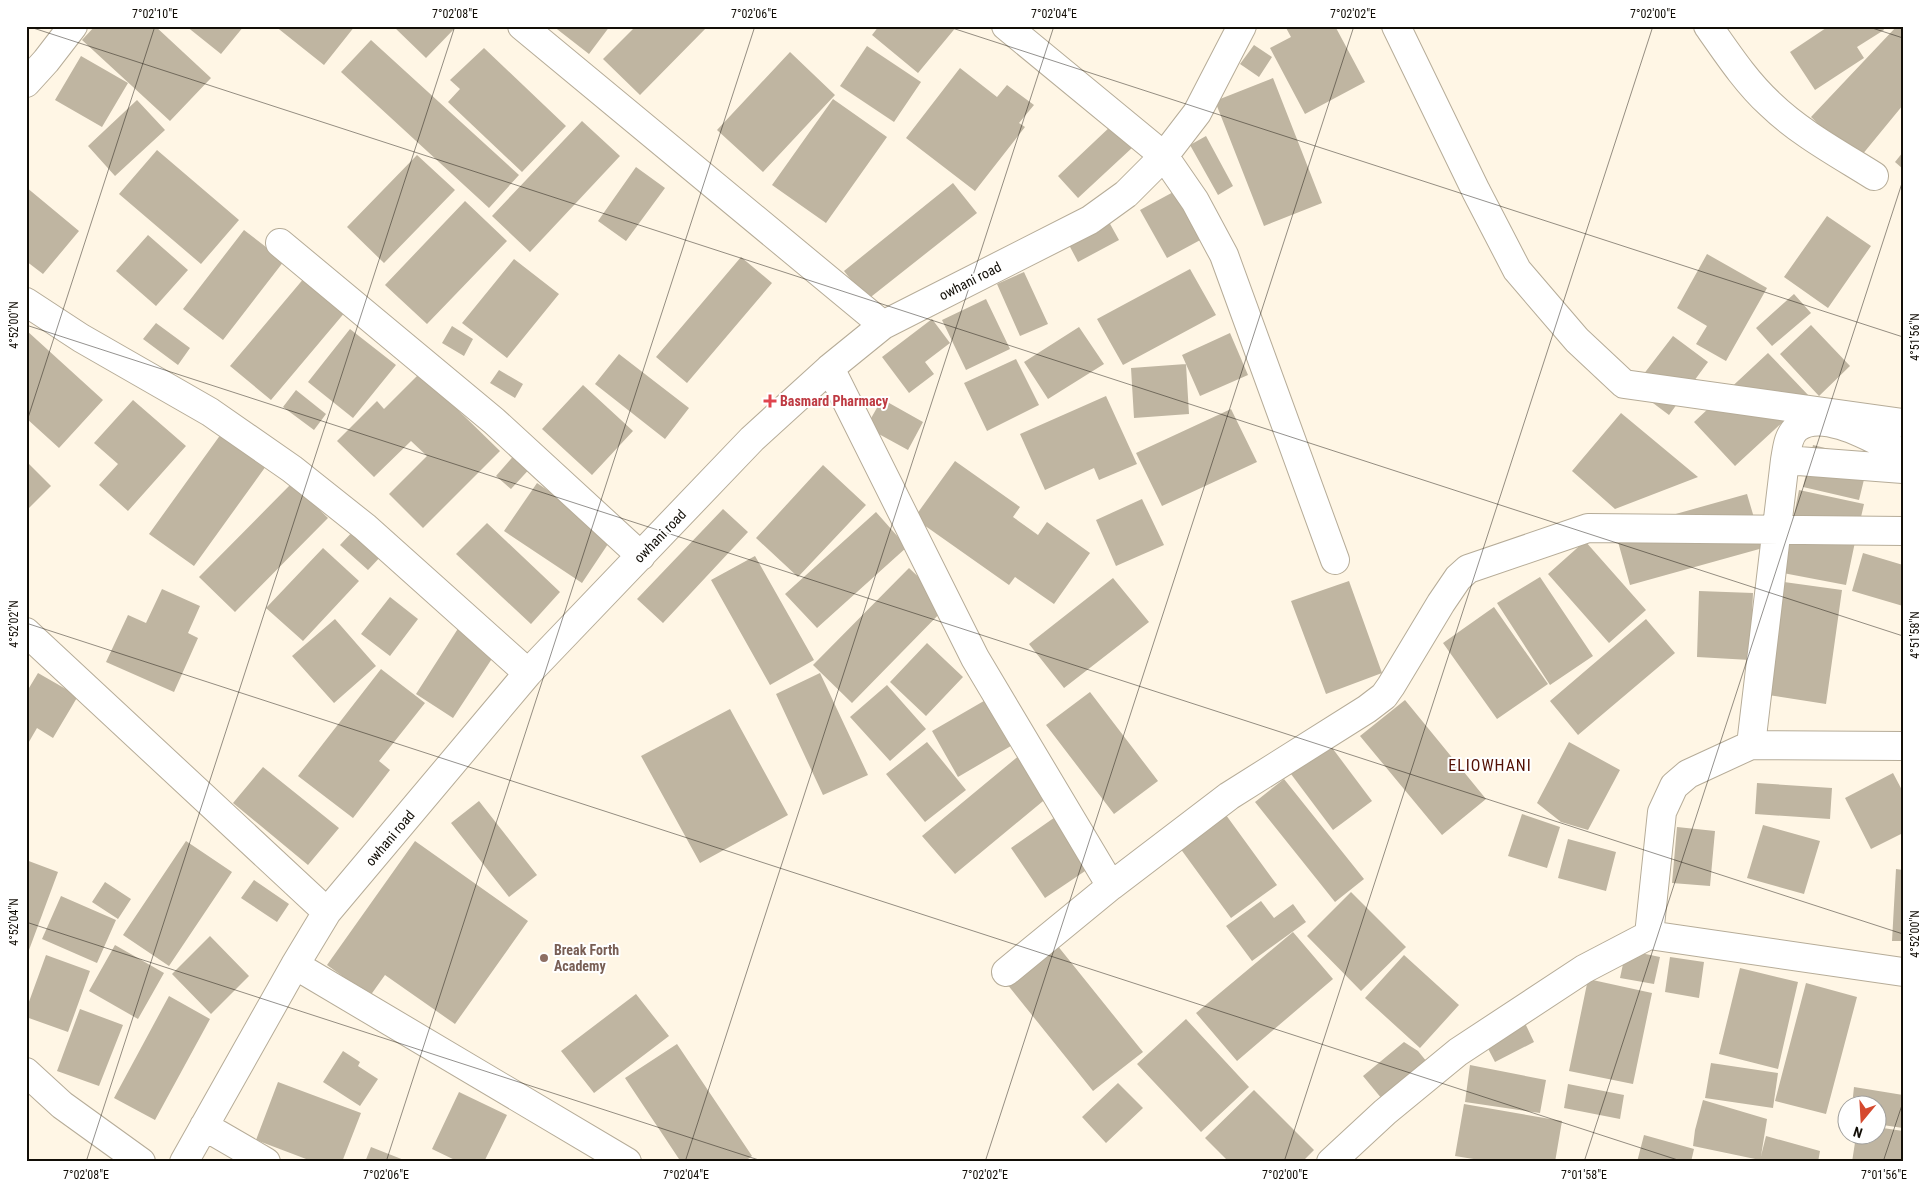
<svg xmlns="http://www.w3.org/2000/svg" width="1929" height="1188" font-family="'Roboto Condensed',sans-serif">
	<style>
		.building { fill: #bfb5a1 }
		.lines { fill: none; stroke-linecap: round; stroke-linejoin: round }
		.minor-casing { stroke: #b6ac98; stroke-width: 30 }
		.minor { stroke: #fff; stroke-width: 28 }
		.ticks { fill: none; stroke: #120e07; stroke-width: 1; stroke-opacity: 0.45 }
		.health-dot { fill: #e0444e; stroke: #fff; stroke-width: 2 }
		.education-dot { fill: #8d6e63; stroke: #fff; stroke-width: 2 }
		.labels { text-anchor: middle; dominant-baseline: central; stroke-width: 4; stroke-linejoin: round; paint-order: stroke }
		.street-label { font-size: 14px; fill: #120e07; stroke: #fff }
		.health-label { font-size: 14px; font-weight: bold; fill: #be3a42; stroke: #fff; text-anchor: start }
		.education-label { font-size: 14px; font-weight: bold; fill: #785e54; stroke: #fff; text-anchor: start }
		.quarter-label { font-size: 16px; letter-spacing: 1px; fill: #531004; stroke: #fff }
		.neatline { fill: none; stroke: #120e07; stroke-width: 2 }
		.ticks-label { font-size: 12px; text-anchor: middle; fill: #120e07 }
	</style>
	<rect width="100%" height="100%" fill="#fff6e5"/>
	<!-- building -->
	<path class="building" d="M95 26H155L211 78 170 121 82 40Z
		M186 26H244L221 54Z
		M275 26H355L324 65Z
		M393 26H457L426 58Z
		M553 26H610L589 54Z
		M636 26H708L640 95 603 59Z
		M879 26H957L918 73 872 35Z
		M1285 26H1335L1365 82 1305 114 1270 48 1291 37Z
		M1829 26H1882L1884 30 1857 47 1864 58 1815 90 1790 52Z
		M1897 26H1903V105L1857 161 1811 117Z
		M371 40 519 175 489 208 341 72Z
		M1254 45 1272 57 1259 77 1240 64Z
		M867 46 921 82 894 122 840 86Z
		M484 48 566 126 522 172 448 102 460 89 450 80Z
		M790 52 835 95 763 172 717 130Z
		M81 56 128 83 102 127 55 100Z
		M960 68 997 97 1007 85 1034 105 1019 123 1025 127 975 191 906 138Z
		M1273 78 1322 203 1264 226 1215 101Z
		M833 99 887 137 826 223 772 185Z
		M137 100 165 130 115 176 88 146Z
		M582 121 620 156 530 252 492 216Z
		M1112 125 1133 147 1078 198 1058 176Z
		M1206 136 1233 186 1218 195 1190 145Z
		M157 150 239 220 201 264 119 194Z
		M1903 152V169L1895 162Z
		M417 155 455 190 384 263 347 227Z
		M636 167 665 188 626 241 598 221Z
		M953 183 977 213 867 300 844 271Z
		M26 187 79 231 43 274 26 261Z
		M1177 190 1204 238 1167 258 1140 210Z
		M465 201 507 241 427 324 385 285Z
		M1827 216 1871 246 1828 308 1784 277Z
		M1109 222 1119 240 1078 262 1069 245Z
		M244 230 284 261 223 340 183 309Z
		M148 235 188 270 156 306 116 271Z
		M1707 254 1767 288 1726 361 1696 344 1707 326 1677 308Z
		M741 257 772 283 687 383 656 357Z
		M514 259 559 294 507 358 462 323Z
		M1190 269 1216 315 1123 365 1097 319Z
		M1024 272 1048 324 1020 336 997 284Z
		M305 277 346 311 271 400 230 366Z
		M1794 294 1811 313 1772 346 1756 328Z
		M986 299 1010 349 966 370 942 320Z
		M932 319 950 343 925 362 934 374 909 393 882 357Z
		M156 323 190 348 178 365 143 339Z
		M1811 325 1850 366 1819 396 1780 354Z
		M452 326 473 339 464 356 442 343Z
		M1079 327 1104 364 1048 399 1024 362Z
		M350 329 396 365 353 418 308 382Z
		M26 330 103 400 59 448 26 418Z
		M1230 333 1248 375 1200 396 1182 355Z
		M1673 336 1708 362 1669 415 1633 388Z
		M1768 353 1810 397 1735 466 1694 422Z
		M619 354 689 408 665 439 595 384Z
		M1016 359 1039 405 987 431 964 383Z
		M1186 364 1189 414 1134 418 1131 368Z
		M499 370 523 384 515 398 490 383Z
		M420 373 500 451 423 528 389 494 427 456 411 441 374 477 337 441 377 401 384 409Z
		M583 385 633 431 592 475 542 429Z
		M296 390 326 414 314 430 283 407Z
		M1106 396 1137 464 1099 480 1094 468 1045 490 1020 434Z
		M882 399 923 422 908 450 866 427Z
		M133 400 186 446 128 511 99 485 118 464 94 443Z
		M1231 409 1257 462 1162 506 1136 453Z
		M1621 413 1698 477 1615 509 1572 471Z
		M221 434 266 466 194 566 149 534Z
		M1813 445 1869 459 1859 500 1803 487Z
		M518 451 534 464 511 489 496 476Z
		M26 461 51 486 26 511Z
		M955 461 1020 507 1013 517 1038 535 1047 522 1090 553 1054 604 1015 577 1009 585 914 518Z
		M823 465 866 505 798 577 756 538Z
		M292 483 328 518 235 612 199 577Z
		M537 483 614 535 582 583 504 531Z
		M1799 490 1864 504 1856 539 1792 525Z
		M1747 494 1763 548 1630 585 1615 531Z
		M1142 499 1164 545 1116 566 1096 520Z
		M723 509 748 532 663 623 637 599Z
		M876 512 907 547 817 628 785 594Z
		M487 523 560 592 531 624 456 554Z
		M356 528 383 554 368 570 340 545Z
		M1791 530 1855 542 1846 585 1783 573Z
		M1585 541 1646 610 1609 643 1548 574Z
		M323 548 359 581 303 641 266 608Z
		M1863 553 1903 565V606L1852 591Z
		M755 556 814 660 770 685 711 580Z
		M909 568 948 605 852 703 813 665Z
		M1540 577 1593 656 1550 685 1497 603Z
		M1113 578 1149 622 1064 688 1029 644Z
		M1349 581 1382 673 1326 694 1291 601Z
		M1784 582 1842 590 1826 704 1768 695Z
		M162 589 200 606 188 633 198 638 174 692 106 662 128 615 146 623Z
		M1699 591 1753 593 1750 660 1697 657Z
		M390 597 418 619 390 656 361 634Z
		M1494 607 1548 684 1497 719 1443 643Z
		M335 619 376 666 334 703 292 656Z
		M1646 619 1675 653 1578 735 1550 701Z
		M459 627 497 651 453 718 416 694Z
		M927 643 963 677 926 716 890 682Z
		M381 669 425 703 379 761 390 770 353 818 298 776Z
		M38 673 78 696 53 738 37 728 26 747V693Z
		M820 673 868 775 823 795 776 694Z
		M887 685 926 729 890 761 850 717Z
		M1090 692 1158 781 1114 814 1046 725Z
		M989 698 1016 743 958 777 932 731Z
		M1405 700 1486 799 1442 835 1360 736Z
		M730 709 788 815 700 863 641 756Z
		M927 742 966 790 925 822 886 774Z
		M1569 742 1620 770 1588 830 1561 822 1537 803Z
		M1330 745 1372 801 1333 830 1291 774Z
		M1021 754 1054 792 955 874 922 836Z
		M263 767 339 828 308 865 233 803Z
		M1893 773 1903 792V833L1871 849 1845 798Z
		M1284 779 1364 879 1335 902 1255 802Z
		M1757 783 1832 788 1830 819 1755 814Z
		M479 801 537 875 509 897 451 823Z
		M1522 814 1560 827 1547 868 1508 856Z
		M1058 815 1094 865 1045 898 1011 848Z
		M1226 815 1277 885 1231 918 1180 848Z
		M1763 825 1820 841 1804 894 1747 878Z
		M1677 827 1715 831 1710 886 1672 883Z
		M1568 839 1616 852 1606 891 1558 878Z
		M186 841 232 872 169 966 123 935Z
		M415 841 528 921 455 1024 385 975 370 996 327 965Z
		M26 860 58 872 26 958Z
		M1896 869 1903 870V941H1892Z
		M254 880 289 904 277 922 241 898Z
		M105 882 131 899 118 919 92 902Z
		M1351 892 1406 947 1361 991 1307 936Z
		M61 896 116 920 97 963 42 939Z
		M1261 901 1274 918 1293 904 1306 922 1252 961 1226 926Z
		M1293 932 1333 979 1237 1061 1196 1013Z
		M210 936 249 976 211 1014 172 974Z
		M115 945 164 973 138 1019 89 991Z
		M1057 945 1143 1052 1093 1091 1007 984Z
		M1626 950 1660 957 1654 984 1620 978Z
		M46 955 90 971 68 1032 26 1017V1010Z
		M1404 955 1459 1005 1420 1048 1365 998Z
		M1670 957 1704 962 1699 998 1665 992Z
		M1740 968 1798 982 1778 1069 1719 1054Z
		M1588 979 1652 993 1633 1084 1569 1071Z
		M1806 983 1857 997 1826 1114 1775 1101Z
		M636 994 669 1036 594 1093 561 1051Z
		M169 996 210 1019 155 1120 114 1098Z
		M80 1009 123 1025 99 1086 57 1071Z
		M1186 1019 1249 1087 1201 1132 1137 1064Z
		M1523 1019 1534 1042 1495 1062 1483 1039Z
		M1404 1042 1418 1051 1427 1062 1382 1099 1363 1076Z
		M677 1044 752 1156 744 1162H681L625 1078Z
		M343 1051 360 1062 358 1066 378 1079 360 1106 323 1082Z
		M1711 1063 1778 1073 1773 1108 1705 1098Z
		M1470 1065 1546 1080 1540 1113 1465 1102Z
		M278 1082 361 1113 342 1162H314L256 1140Z
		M1118 1083 1143 1108 1106 1143 1082 1117Z
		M1568 1084 1624 1095 1620 1119 1564 1108Z
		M1854 1087 1903 1095V1128L1876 1124V1106H1852Z
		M1254 1090 1314 1150 1302 1162H1229L1205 1138Z
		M459 1092 507 1115 484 1162H459L432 1149Z
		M1703 1100 1767 1119 1761 1156 1766 1136 1820 1151 1818 1162H1760V1160L1693 1146 1695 1130Z
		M1464 1104 1562 1121 1555 1162H1492L1455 1156Z
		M1876 1127 1903 1131V1162H1852L1856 1136H1876Z
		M1644 1135 1694 1149 1691 1162H1637Z
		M371 1147 409 1162H365Z"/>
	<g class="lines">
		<defs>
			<path id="minor" d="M522 26 883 325
				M1006 26 1164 156 1195 201 1224 255 1335 560
				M1396 26 1476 191 1517 270 1577 340 1624 384 1903 423
				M1708 26C1727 53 1746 82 1770 104 1800 133 1839 154 1874 176
				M26 83 46 61 73 26
				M280 243 494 421 641 556
				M26 302 81 338 210 412 292 469 365 527 528 673
				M830 368 975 658 1111 886
				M1785 460 1903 469
				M26 632 327 912
				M1751 745 1785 460C1787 449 1788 435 1797 428 1823 407 1878 442 1903 454
				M1649 935 1662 812 1674 786 1688 774 1751 745 1903 746
				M295 965 627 1162
				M1006 972 1111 886 1229 796 1367 709 1384 696 1391 686 1441 603 1458 578 1468 569 1588 528 1903 531
				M26 1072 62 1105 141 1162
				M204 1126 266 1162
				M184 1162 295 965 327 912 528 673 752 439 830 368 883 325 1090 220 1126 194 1164 156 1197 113 1242 26
				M1331 1162 1385 1112 1458 1052 1584 969 1649 935 1903 972"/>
		</defs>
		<!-- minor casing -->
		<use href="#minor" class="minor-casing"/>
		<!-- minor -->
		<use href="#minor" class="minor"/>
	</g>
	<!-- ticks -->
	<path class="ticks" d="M27 26 1903 636M946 26 1903 337M1866 26 1903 38M26 325 1903 934M26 424 155 26M26 623 1684 1162M26 922 765 1162M86 1162 455 26M386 1162 755 26M685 1162 1054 26M985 1162 1354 26M1284 1162 1653 26M1584 1162 1903 180M1883 1162 1903 1102"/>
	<!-- markers -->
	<path class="health-dot" d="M767.5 393.5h5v5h5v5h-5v5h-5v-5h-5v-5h5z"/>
	<circle class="education-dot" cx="544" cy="958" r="5"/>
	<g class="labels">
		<!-- street labels -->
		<g class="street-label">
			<text transform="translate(970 281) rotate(-27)">owhani road</text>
			<text transform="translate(660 536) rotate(-46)">owhani road</text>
			<text transform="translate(390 838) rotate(-50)">owhani road</text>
		</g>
		<!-- health labels -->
		<g class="health-label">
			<text x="780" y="401">Basmard Pharmacy</text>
		</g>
		<!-- education labels -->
		<g class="education-label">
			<text x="554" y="950">Break Forth<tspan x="554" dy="16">Academy</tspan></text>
		</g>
		<!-- quarter labels -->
		<g class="quarter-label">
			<text x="1490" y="765">ELIOWHANI</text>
		</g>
	</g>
	<!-- border -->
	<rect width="1929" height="1188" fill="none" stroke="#ffffff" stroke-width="55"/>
	<!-- north arrow -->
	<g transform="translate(1862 1120) rotate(198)"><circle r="24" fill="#ffffff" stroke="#a09f9c"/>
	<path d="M0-4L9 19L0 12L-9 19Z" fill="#d5492e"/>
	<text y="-8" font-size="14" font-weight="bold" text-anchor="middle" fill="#120e07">N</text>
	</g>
	<rect x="28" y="28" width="1874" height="1132" class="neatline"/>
	<g class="ticks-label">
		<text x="155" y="18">7°02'10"E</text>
		<text x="455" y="18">7°02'08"E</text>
		<text x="754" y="18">7°02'06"E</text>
		<text x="1054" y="18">7°02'04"E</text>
		<text x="1353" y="18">7°02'02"E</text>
		<text x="1653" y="18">7°02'00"E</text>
		<text transform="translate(14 325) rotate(-90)" y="4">4°52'00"N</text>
		<text transform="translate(1915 337) rotate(-90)" y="4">4°51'56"N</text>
		<text transform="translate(14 624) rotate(-90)" y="4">4°52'02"N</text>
		<text transform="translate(1915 635) rotate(-90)" y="4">4°51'58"N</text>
		<text transform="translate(14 922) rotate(-90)" y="4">4°52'04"N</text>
		<text transform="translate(1915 934) rotate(-90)" y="4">4°52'00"N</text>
		<text x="86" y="1179">7°02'08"E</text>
		<text x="386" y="1179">7°02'06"E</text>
		<text x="686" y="1179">7°02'04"E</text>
		<text x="985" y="1179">7°02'02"E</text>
		<text x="1285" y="1179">7°02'00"E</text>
		<text x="1584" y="1179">7°01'58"E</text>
		<text x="1884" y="1179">7°01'56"E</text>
	</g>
</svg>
